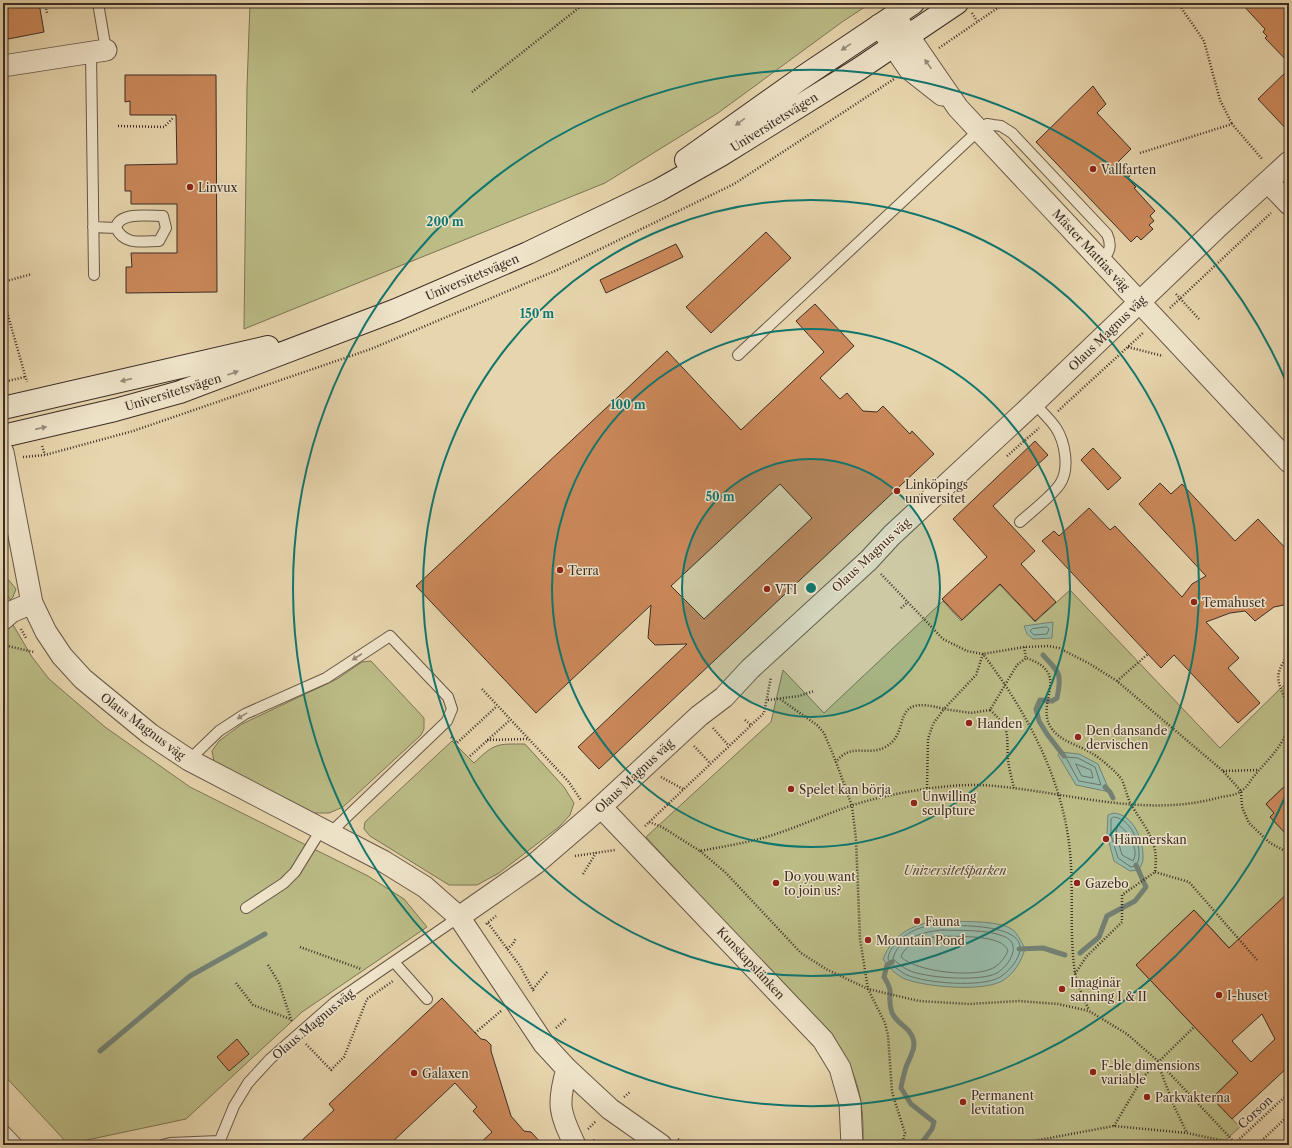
<svg xmlns="http://www.w3.org/2000/svg" width="1292" height="1148" font-family="'Libre Caslon Text',serif">
	<style>
		.green { fill: #bbbc86; stroke: #7c7556 }
		.water { fill: #97b9a8; stroke: #738174 }
		.lines { fill: none; stroke-linecap: round; stroke-linejoin: round }
		.shore { stroke: #6a7467; stroke-width: 1 }
		.stream { stroke: #738174; stroke-width: 5 }
		.building { fill: #cb885a; stroke: #3d2e26; fill-rule: evenodd }
		.lane-casing { stroke: #685848; stroke-width: 12 }
		.street-casing { stroke: #685848; stroke-width: 23 }
		.secondary-casing { stroke: #3d2e26; stroke-width: 24 }
		.path { stroke: #3d2e26; stroke-width: 2.5; stroke-dasharray: 1 2; stroke-linecap: butt }
		.lane { stroke: #efe4ca; stroke-width: 10 }
		.street { stroke: #efe4ca; stroke-width: 21 }
		.secondary { stroke: #efe4ca; stroke-width: 22 }
		.oneway { fill: #968978 }
		.ring { fill: none; stroke: #0f766e; stroke-width: 2 }
		.poi-dot { fill: #8f2418; stroke: #efe4ca; stroke-width: 1.5 }
		.labels { text-anchor: middle; dominant-baseline: central; stroke-width: 3; stroke-linejoin: round; paint-order: stroke }
		.street-label { font-size: 12px; fill: #3d2e26; stroke: #efe4ca }
		.poi-label { font-size: 12px; fill: #3d2e26; stroke: #efe4ca; text-anchor: start }
		.park-label { font-size: 12px; font-style: italic; fill: #564a39; stroke: #efe4ca }
		.centre { fill: #0f766e; stroke: #efe4ca; stroke-width: 2 }
		.ring-label { font-size: 12px; text-anchor: middle; font-weight: bold; fill: #0f766e; stroke: #efe4ca; stroke-width: 3; stroke-linejoin: round; paint-order: stroke }
	</style>
	<rect width="100%" height="100%" fill="#e7d5ad"/>
	<filter id="stains"><feTurbulence type="fractalNoise" baseFrequency=".005" numOctaves="4"/><feColorMatrix values="0 0 0 0 .2 0 0 0 0 .09 0 0 0 0 .02 0 0 0 .5 -.17"/></filter>
	<radialGradient id="worn" r=".72"><stop offset=".6" stop-color="#630" stop-opacity="0"/><stop offset="1" stop-color="#630" stop-opacity=".3"/></radialGradient>
	<!-- green -->
	<path class="green" d="M250 3H871L842 22 718 113 605 183 244 329 247 87Z
		M3 573 16 589 13 597 10 600 3 587Z
		M1000 585 1035 622 1070 590 1220 748 1289 680V782L1266 804 1274 813 1270 817 1289 837V892L1248 968 1194 910 1136 965 1238 1073 1212 1098 1240 1127 1220 1145H863C864 1106 860 1081 840 1047L646 837 771 722 783 670 824 713 943 601 961 621Z
		M12 623 32 657 49 679 105 727 190 787 368 876 404 899 427 927 302 1012 186 1119 68 1144 3 1074V626Z
		M371 661 424 718V729L421 735 343 807 329 813H314L214 762 212 751 219 741 242 724 337 679 362 662Z
		M452 741 474 763C495 743 496 744 525 744L564 787 574 803 570 815 559 827 499 873 477 885H449L370 836 364 829 365 822Z"/>
	<!-- water -->
	<path class="water" d="M1053 622 1052 638 1033 639 1027 634 1024 626Z
		M1060 752 1079 754 1098 764 1110 792 1076 785 1058 755Z
		M1114 813C1134 815 1144 841 1143 859 1143 863 1140 867 1139 870L1130 871 1114 861 1107 835 1108 815Z
		M942 921C961 922 990 920 1008 927 1017 931 1021 941 1025 949 1021 962 1014 974 1002 981 982 992 926 987 905 979 896 975 888 967 883 959 894 932 915 923 942 921Z"/>
	<g class="lines">
		<!-- shore -->
		<path class="shore" d="M1047 627 1049 629 1047 634 1034 635 1030 631 1032 629Z
			M1066 757 1078 758 1095 767 1101 785 1079 781Z
			M1076 764 1091 770 1093 778 1082 776Z
			M1114 817C1133 818 1145 853 1136 866L1131 867 1118 858 1111 835V819Z
			M1118 825C1128 830 1140 850 1133 861L1122 855 1116 834Z
			M943 925C958 926 1030 923 1019 954 1016 963 1008 972 1000 977 982 988 925 983 907 975 900 972 892 965 888 959 889 943 912 929 927 926 932 925 937 925 943 925Z
			M943 930C962 931 985 929 1003 936 1023 943 1010 965 997 973 981 982 924 978 908 970 902 967 898 963 893 959 897 938 926 931 943 930Z
			M943 936C958 937 1003 934 1008 951 1005 957 1001 963 995 967 976 979 917 972 901 957 906 941 929 937 943 936Z"/>
		<!-- stream -->
		<path class="stream" d="M1043 655C1060 673 1062 674 1057 698L1052 701 1040 700 1036 709 1039 721 1047 734 1064 756
			M1105 787 1110 792 1113 798
			M1019 949 1043 948 1065 955
			M1080 953 1099 937 1107 916 1135 901 1146 887 1136 865
			M892 962 887 965 884 977C895 995 887 992 891 1009 892 1018 902 1024 908 1030 920 1044 911 1054 906 1067 904 1074 902 1081 901 1088L911 1104 934 1122 932 1129 920 1145
			M100 1051 190 976 265 934"/>
	</g>
	<!-- building -->
	<path class="building" d="M3 3H39L44 32 3 40Z
		M1241 3H1289V63L1265 38 1267 36 1263 32 1265 29Z
		M1289 69V132L1258 99Z
		M125 75H216L217 292 126 293V267H132L131 253H177V204H131V191H125V165L177 164 176 115H130V101L125 102Z
		M1093 86 1106 104 1097 113 1131 149 1118 162 1130 176 1127 178 1136 187 1134 188 1155 211 1150 216 1154 221 1149 225 1153 229 1141 240 1137 236 1131 242 1036 142Z
		M766 232 791 258 711 333 686 307Z
		M676 244 683 257 606 293 600 280Z
		M815 304 854 346 820 378 840 399 847 393 863 411 877 412 883 406 910 434 912 431 934 454 599 769 578 747 687 644 655 645 648 638 651 605 536 713 416 586 667 351 741 430 824 352 796 321ZM780 484 812 518 704 619 671 586Z
		M1035 441 1048 455 993 506 1035 551 1021 564 1056 602 1035 621 1000 584 962 620 942 599 987 557 953 519Z
		M1093 448 1121 478 1108 490 1081 460Z
		M1160 483 1171 494 1182 484 1235 541 1258 519 1289 552V604L1274 607 1255 621 1245 611 1230 613 1206 622 1239 658 1228 668 1260 703 1238 723 1174 655 1161 668 1042 541 1054 531 1059 536 1089 508 1110 530 1115 526 1182 597 1192 584 1206 576 1139 504Z
		M1289 782V837L1270 817 1274 813 1266 804Z
		M1289 892V1066L1232 1119 1212 1098 1238 1073 1136 965 1194 910 1229 948ZM1262 1014 1275 1039 1251 1062 1232 1041Z
		M442 998 481 1039 486 1040 491 1045V1051L511 1116 524 1131 531 1132 543 1145H478L492 1132 473 1111 477 1107 455 1083 389 1145H297L334 1110 329 1104Z
		M237 1039 249 1054 229 1071 217 1057Z"/>
	<g class="lines">
		<defs>
			<path id="lane" d="M98 3 106 50
				M91 52 94 275
				M163 216 166 228 159 241C142 241 125 246 116 228 119 211 150 216 163 216Z
				M93 227 116 228
				M738 355 979 130 987 124 993 125 1001 126 1012 133 1107 234C1112 245 1110 252 1102 261
				M1020 522C1031 512 1052 496 1060 484 1070 469 1065 442 1056 428 1050 419 1041 411 1034 403
				M189 760 219 731 245 714 326 678 390 636 448 697 452 709 447 721 330 833
				M246 908 284 883 295 872 322 828
				M394 962 427 999
				M3 1129 18 1145
				M162 1145 170 1143 219 1141
				M218 1145 234 1106 248 1083 270 1059 335 1002 459 917"/>
			<path id="street" d="M894 15 958 108 1289 462
				M879 25 909 69 942 95
				M3 66 106 50
				M1268 182 1289 204
				M3 452 32 603 46 632 62 656 83 679 150 734 189 760 383 861 425 887 459 917 544 1044 567 1069 610 1109 661 1145
				M3 619 11 612 32 603
				M601 807 823 1040 840 1068 850 1103 852 1145
				M459 917 535 864 592 815 699 716 724 697 750 669 869 560 892 535 1034 403 1220 225 1289 162
				M567 1069C557 1104 559 1112 575 1145"/>
			<path id="secondary" d="M686 160 800 79 913 3
				M3 408 268 347
				M3 436 115 410 180 392 396 310 528 253 659 190 721 155 859 69 957 3"/>
		</defs>
		<!-- lane casing -->
		<use href="#lane" class="lane-casing"/>
		<!-- street casing -->
		<use href="#street" class="street-casing"/>
		<!-- secondary casing -->
		<use href="#secondary" class="secondary-casing"/>
		<!-- path -->
		<path class="path" d="M45 3 47 13
			M1178 3 1204 41 1220 100 1232 124
			M972 13 977 21
			M939 48 1005 3
			M472 92 585 3
			M118 126 164 127 173 118
			M1140 153 1232 124 1263 160
			M3 282 32 274
			M1176 294 1199 319
			M3 298 27 382
			M1170 308 1271 213
			M1128 347 1163 356
			M3 382 25 377
			M1058 411 1143 333
			M42 446 45 455
			M1007 456 1039 428
			M23 457 45 455 133 431 371 349 555 271 734 184 894 79
			M881 574 943 639 967 651 983 654C1026 711 1063 778 1070 852 1074 892 1069 933 1075 973 1077 985 1084 999 1089 1010
			M901 608 908 602
			M21 629 26 638
			M3 645 34 652
			M1024 647 1026 658C1072 673 1036 701 1050 726 1059 742 1080 745 1093 754 1100 758 1119 774 1122 780 1126 789 1127 798 1132 806 1147 831 1159 841 1155 872L1122 895V922L1086 957 1075 974
			M1117 681 1148 654
			M482 689 568 781 581 800
			M780 699 817 725 824 733 836 762
			M768 700 799 696 814 691
			M990 710C1012 730 1006 734 1008 760 1009 769 1012 779 1014 788
			M745 720 751 725
			M713 728 729 746
			M451 737 457 743 497 706
			M487 740 528 739
			M694 746 710 763
			M470 756 510 720
			M1223 771 1258 770
			M661 777 683 789
			M927 788 928 739 933 724 944 709 971 713 990 710 1017 665 1026 658
			M649 822 662 827 700 851C720 847 740 844 759 839 790 831 820 816 850 806 887 794 942 784 980 785 1060 789 1141 820 1221 797 1227 796 1237 795 1241 791 1247 788 1251 779 1255 775 1268 759 1287 743 1289 721 1291 692 1264 683 1289 655
			M645 826 764 713 771 677
			M700 851 725 872 801 953 826 969 868 989 919 1001 969 1004 1019 1001 1058 1004 1089 1011 1127 1034 1158 1061 1237 1145
			M575 856 615 850
			M1155 872 1189 882 1257 960
			M583 874 596 853
			M488 923 520 966 534 992
			M486 924 496 916
			M300 947 361 969
			M507 949 513 944 516 938
			M268 965 279 983 292 1022
			M236 983 253 1005 290 1019
			M533 989 548 971
			M556 1028 567 1018
			M475 1033 501 1011
			M306 1044 331 1070 344 1057 367 999 393 981
			M1158 1064 1174 1106 1187 1133
			M624 1097 630 1092
			M1114 1126 1143 1077 1194 1027
			M588 1129 596 1121
			M678 1139 688 1145
			M593 1140 603 1145
			M711 1145 716 1141
			M902 1145 905 1133 892 1092 888 1035 885 1023 868 989 860 939 856 839 852 806 836 762C852 741 868 758 887 746 912 731 888 693 944 709L976 675 983 654 1024 647 1048 646 1059 648 1090 664 1117 681 1223 771 1241 791 1242 807 1249 823 1270 843 1289 853
			M1012 1145 1114 1126 1187 1133 1234 1143
			M1233 1145 1289 1093
			M1257 1145 1289 1115"/>
		<!-- lane -->
		<use href="#lane" class="lane"/>
		<!-- street -->
		<use href="#street" class="street"/>
		<!-- secondary -->
		<use href="#secondary" class="secondary"/>
	</g>
	<!-- one-way arrows -->
	<defs><path id="oneway-solid" d="M-6-.8H1V-3.2L6.5 0L1 3.2V.8H-6Z"/></defs>
	<g class="oneway">
		<use href="#oneway-solid" transform="translate(846 47) rotate(146)"/>
		<use href="#oneway-solid" transform="translate(928 64) rotate(-125)"/>
		<use href="#oneway-solid" transform="translate(740 122) rotate(144)"/>
		<use href="#oneway-solid" transform="translate(233 373) rotate(-20)"/>
		<use href="#oneway-solid" transform="translate(126 380) rotate(167)"/>
		<use href="#oneway-solid" transform="translate(41 428) rotate(-13)"/>
		<use href="#oneway-solid" transform="translate(357 657) rotate(147)"/>
		<use href="#oneway-solid" transform="translate(242 716) rotate(149)"/>
	</g>
	<!-- distance rings -->
	<circle cx="811" cy="588" r="129" fill="#0f766e" fill-opacity=".12"/>
	<g class="ring">
		<circle cx="811" cy="588" r="129"/>
		<circle cx="811" cy="588" r="259"/>
		<circle cx="811" cy="588" r="388"/>
		<path d="M1288 790A518 518 0 1 1 1288 386"/>
	</g>
	<!-- markers -->
	<g class="poi-dot">
		<circle cx="1093" cy="169" r="4"/>
		<circle cx="190" cy="187" r="4"/>
		<circle cx="897" cy="491" r="4"/>
		<circle cx="560" cy="570" r="4"/>
		<circle cx="767" cy="589" r="4"/>
		<circle cx="1194" cy="602" r="4"/>
		<circle cx="969" cy="723" r="4"/>
		<circle cx="1078" cy="737" r="4"/>
		<circle cx="791" cy="789" r="4"/>
		<circle cx="914" cy="803" r="4"/>
		<circle cx="1106" cy="839" r="4"/>
		<circle cx="776" cy="883" r="4"/>
		<circle cx="1077" cy="883" r="4"/>
		<circle cx="917" cy="921" r="4"/>
		<circle cx="868" cy="940" r="4"/>
		<circle cx="1062" cy="989" r="4"/>
		<circle cx="1219" cy="995" r="4"/>
		<circle cx="1093" cy="1072" r="4"/>
		<circle cx="414" cy="1073" r="4"/>
		<circle cx="1147" cy="1097" r="4"/>
		<circle cx="963" cy="1102" r="4"/>
	</g>
	<g class="labels">
		<!-- street labels -->
		<g class="street-label">
			<text transform="translate(774 122) rotate(-32)">Universitetsvägen</text>
			<text transform="translate(1091 250) rotate(47)">Mäster Mattias väg</text>
			<text transform="translate(472 277) rotate(-23)">Universitetsvägen</text>
			<text transform="translate(1107 333) rotate(-44)">Olaus Magnus väg</text>
			<text transform="translate(173 392) rotate(-17)">Universitetsvägen</text>
			<text transform="translate(871 555) rotate(-43)">Olaus Magnus väg</text>
			<text transform="translate(143 726) rotate(37)">Olaus Magnus väg</text>
			<text transform="translate(634 776) rotate(-43)">Olaus Magnus väg</text>
			<text transform="translate(751 963) rotate(47)">Kunskapslänken</text>
			<text transform="translate(313 1024) rotate(-40)">Olaus Magnus väg</text>
			<text transform="translate(1255 1112) rotate(-43)">Corson</text>
		</g>
		<!-- poi labels -->
		<g class="poi-label">
			<text x="1101" y="169">Vallfarten</text>
			<text x="198" y="187">Linvux</text>
			<text x="905" y="484">Linköpings<tspan x="905" dy="14">universitet</tspan></text>
			<text x="568" y="570">Terra</text>
			<text x="775" y="589">VTI</text>
			<text x="1202" y="602">Temahuset</text>
			<text x="977" y="723">Handen</text>
			<text x="1086" y="730">Den dansande<tspan x="1086" dy="14">dervischen</tspan></text>
			<text x="799" y="789">Spelet kan börja</text>
			<text x="922" y="796">Unwilling<tspan x="922" dy="14">sculpture</tspan></text>
			<text x="1114" y="839">Hämnerskan</text>
			<text x="784" y="876">Do you want<tspan x="784" dy="14">to join us?</tspan></text>
			<text x="1085" y="883">Gazebo</text>
			<text x="925" y="921">Fauna</text>
			<text x="876" y="940">Mountain Pond</text>
			<text x="1070" y="982">Imaginär<tspan x="1070" dy="14">sanning I &amp; II</tspan></text>
			<text x="1227" y="995">I-huset</text>
			<text x="1101" y="1065">F-ble dimensions<tspan x="1101" dy="14">variable</tspan></text>
			<text x="422" y="1073">Galaxen</text>
			<text x="971" y="1095">Permanent<tspan x="971" dy="14">levitation</tspan></text>
			<text x="1155" y="1097">Parkvakterna</text>
		</g>
		<!-- park labels -->
		<g class="park-label">
			<text x="955" y="870">Universitetsparken</text>
		</g>
	</g>
	<circle cx="811" cy="588" r="6" class="centre"/>
	<g class="ring-label">
		<text x="445" y="226">200 m</text>
		<text x="537" y="318">150 m</text>
		<text x="628" y="409">100 m</text>
		<text x="720" y="501">50 m</text>
	</g>
	<!-- margin -->
	<rect width="1292" height="1148" fill="none" stroke="#e7d5ad" stroke-width="16"/>
	<rect x="4" y="4" width="1284" height="1140" fill="none" stroke="#3d2e26" stroke-width="2"/>
	<rect x="8" y="8" width="1276" height="1132" fill="none" stroke="#3d2e26"/>
	<rect width="100%" height="100%" filter="url(#stains)"/>
	<rect width="100%" height="100%" fill="url(#worn)"/>
</svg>
